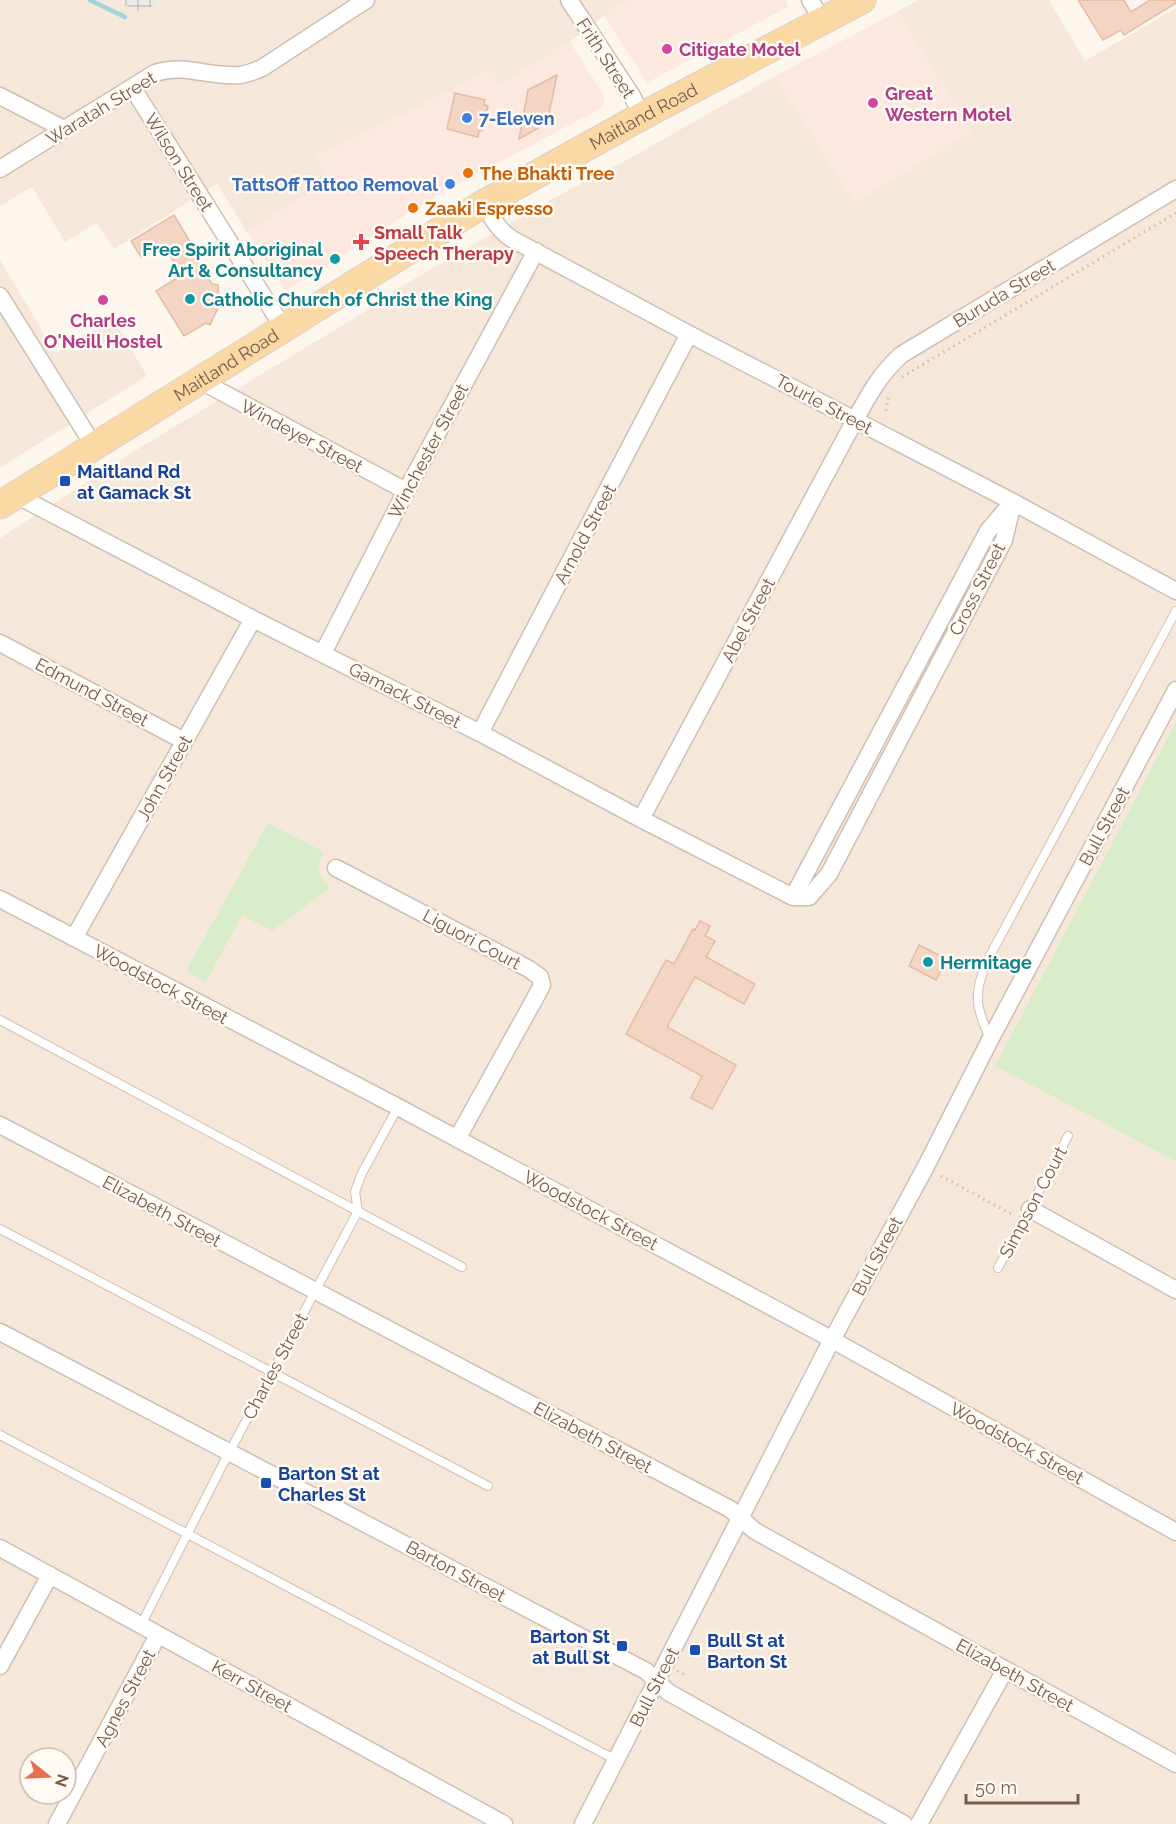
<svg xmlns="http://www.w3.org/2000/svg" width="1176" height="1824" font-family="Raleway,sans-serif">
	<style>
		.residential { fill: #f5e8da; fill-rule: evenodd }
		.commercial { fill: #fde8e0 }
		.industrial { fill: url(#industrial-grid) }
		.green { fill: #d8ecc9 }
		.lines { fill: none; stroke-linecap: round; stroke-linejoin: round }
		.stream { stroke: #a5d3da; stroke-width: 4.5 }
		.building { fill: #f3d5c3; stroke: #e6bba3; stroke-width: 1.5 }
		.lane-casing { stroke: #d1beb0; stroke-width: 10 }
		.street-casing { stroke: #d1beb0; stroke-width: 19 }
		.primary-casing { stroke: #dad1cd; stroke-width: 29 }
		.path { stroke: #d9b8a5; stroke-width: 3; stroke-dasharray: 1.5 4.5; stroke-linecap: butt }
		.lane { stroke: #fff; stroke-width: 8 }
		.street { stroke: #fff; stroke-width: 16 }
		.primary { stroke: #fbd9a5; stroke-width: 27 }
		.hotel-dot { fill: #d1479c; stroke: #fffaf3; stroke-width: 2 }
		.shop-dot { fill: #3f7fe0; stroke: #fffaf3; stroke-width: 2 }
		.food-dot { fill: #e8710a; stroke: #fffaf3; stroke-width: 2 }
		.health-dot { fill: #e0444e; stroke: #fffaf3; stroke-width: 2 }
		.culture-dot { fill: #0f9aa8; stroke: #fffaf3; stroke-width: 2 }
		.transit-dot { fill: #1a4fb4; stroke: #fffaf3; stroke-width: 2 }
		.labels { text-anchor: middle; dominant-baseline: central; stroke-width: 5; stroke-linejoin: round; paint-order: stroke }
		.hotel-label { font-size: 18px; font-weight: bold; fill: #b23c85; stroke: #fffaf3; text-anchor: start }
		.street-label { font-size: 18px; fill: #7a5c4d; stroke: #fffaf3 }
		.shop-label { font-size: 18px; font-weight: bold; fill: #366cbe; stroke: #fffaf3; text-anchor: start }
		.food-label { font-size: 18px; font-weight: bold; fill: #c56008; stroke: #fffaf3; text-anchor: start }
		.health-label { font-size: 18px; font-weight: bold; fill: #be3a42; stroke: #fffaf3; text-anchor: start }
		.culture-label { font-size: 18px; font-weight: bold; fill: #0d838f; stroke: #fffaf3; text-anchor: start }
		.transit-label { font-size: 18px; font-weight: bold; fill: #164399; stroke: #fffaf3; text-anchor: start }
	</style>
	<defs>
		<pattern id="industrial-grid" width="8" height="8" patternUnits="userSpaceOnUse" patternTransform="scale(1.5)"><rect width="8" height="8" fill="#efe9e4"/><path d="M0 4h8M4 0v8" fill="none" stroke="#c7c0bb"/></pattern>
	</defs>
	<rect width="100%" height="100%" fill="#fdf6ec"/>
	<!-- residential -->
	<path class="residential" d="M0 0H115L141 13 162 0H628L604 16 570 42 500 85 490 70 416 109 316 156 329 181 247 232 217 184 114 249 97 223 65 242 32 187 0 206Z
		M918 0H1049L1085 61 1176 8V1824H0V538L136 450 353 319 395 290 554 198 632 157 775 76 855 202 971 131 897 12ZM30 1758H66V1794H30Z
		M0 260 56 353 113 318 147 376 0 468Z"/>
	<!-- commercial -->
	<path class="commercial" d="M628 0H785L789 6 647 83 604 16Z
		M897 12 971 131 855 202 775 76Z
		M570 42 605 97 603 107 433 198 285 291 247 232 328 181 315 155 416 109 491 70 500 85Z"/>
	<!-- industrial -->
	<path class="industrial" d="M115 0H162L141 13Z"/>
	<!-- green -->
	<path class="green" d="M1176 722V1161L995 1066Z
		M268 823 324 852C316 864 317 876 329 886L327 890 272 931 242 915 206 982 186 971Z"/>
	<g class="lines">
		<!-- stream -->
		<path class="stream" d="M90 0 125 17"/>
	</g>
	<!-- building -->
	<path class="building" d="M1078 0H1124L1131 12 1150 0H1176V3L1124 35 1121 30 1103 40Z
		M557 75 547 123 519 139 528 90Z
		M455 93 485 100 484 105 488 106 482 131H479L478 137 447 129Z
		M174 215 192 245 190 247 212 284 218 285 219 306 210 325 206 323 184 336 156 291 182 275 163 244 141 257 131 241Z
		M700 921 710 926 705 936 715 941 706 957 755 984 744 1004 695 977 667 1027 736 1065 712 1109 691 1098 702 1076 626 1034 666 960 674 964 693 929 695 930Z
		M919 945 947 959 936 980 909 966Z"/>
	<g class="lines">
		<defs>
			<path id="lane" d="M0 1020 462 1267
				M990 1039C976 1007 973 996 986 963L1176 611
				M0 1229 488 1486
				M998 1268 1068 1136
				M0 1435 616 1760
				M141 1625 223 1464 358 1211 355 1192 362 1173 398 1107"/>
			<path id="street" d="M569 0 632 96 642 116
				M810 0 823 21
				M132 87 284 329
				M0 96 64 129
				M0 169 155 73C185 63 210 78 240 75 248 74 255 71 262 68L366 0
				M483 204C492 217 498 230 512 239L689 334 1013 502 1176 591
				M0 296 94 446
				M199 380 406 491
				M16 495 253 619 480 733 641 819 793 897H809L829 874 1004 540 1013 502
				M0 643 184 741
				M323 653 406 491 536 251
				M480 733 689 334
				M641 819 855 420C868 396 880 374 901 355L1176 189
				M336 868 529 969 540 977 542 985 539 991 457 1139
				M793 897 988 531 1010 505
				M0 899 398 1107 820 1333 1176 1532
				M74 938 253 619
				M0 1125 730 1509 755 1531 1176 1764
				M1030 1209 1176 1290
				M0 1332 646 1671 668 1692 904 1824
				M0 1548 504 1824
				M0 1666 50 1575
				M57 1824 158 1635
				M583 1824 826 1351 924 1170 990 1040 1176 690
				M919 1824 1005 1670"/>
			<g id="primary">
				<path id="s1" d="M0 505 483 204 642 116 862 0"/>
			</g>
		</defs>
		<!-- lane casing -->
		<use href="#lane" class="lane-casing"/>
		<!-- street casing -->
		<use href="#street" class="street-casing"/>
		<!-- primary casing -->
		<use href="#primary" class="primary-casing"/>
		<!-- path -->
		<path class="path" d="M902 377 1176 213
			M886 411 889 393
			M941 1176 1013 1215
			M677 1671 686 1675"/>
		<!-- lane -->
		<use href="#lane" class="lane"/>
		<!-- street -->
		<use href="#street" class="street"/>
		<!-- primary -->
		<use href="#primary" class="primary"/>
	</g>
	<!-- markers -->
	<g class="hotel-dot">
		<circle cx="667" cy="49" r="6"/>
		<circle cx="873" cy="103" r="6"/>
		<circle cx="103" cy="300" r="6"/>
	</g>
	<g class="shop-dot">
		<circle cx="467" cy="118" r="6"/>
		<circle cx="450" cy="184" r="6"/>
	</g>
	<g class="food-dot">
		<circle cx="468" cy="173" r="6"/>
		<circle cx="413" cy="208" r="6"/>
	</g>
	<path class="health-dot" d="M358 233h6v6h6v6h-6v6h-6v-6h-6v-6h6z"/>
	<g class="culture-dot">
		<circle cx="335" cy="259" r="6"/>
		<circle cx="190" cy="299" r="6"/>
		<circle cx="928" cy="962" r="6"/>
	</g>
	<g class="transit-dot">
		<rect x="59" y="475" width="12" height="12" rx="3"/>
		<rect x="260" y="1477" width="12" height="12" rx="3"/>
		<rect x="616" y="1640" width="12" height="12" rx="3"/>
		<rect x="689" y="1644" width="12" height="12" rx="3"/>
	</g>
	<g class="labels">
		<!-- hotel labels -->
		<g class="hotel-label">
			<text x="679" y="49">Citigate Motel</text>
			<text x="885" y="93">Great<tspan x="885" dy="21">Western Motel</tspan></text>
			<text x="103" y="320" text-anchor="middle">Charles<tspan x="103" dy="21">O'Neill Hostel</tspan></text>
		</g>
		<!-- street labels -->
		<g class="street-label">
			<text transform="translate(606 58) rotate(57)">Frith Street</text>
			<text transform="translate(101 108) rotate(-31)">Waratah Street</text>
			<text stroke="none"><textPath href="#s1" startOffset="752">Maitland Road</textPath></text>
			<text transform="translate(179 162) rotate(58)">Wilson Street</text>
			<text transform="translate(1004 293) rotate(-31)">Buruda Street</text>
			<text stroke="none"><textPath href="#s1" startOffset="266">Maitland Road</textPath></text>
			<text transform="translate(824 404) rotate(28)">Tourle Street</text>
			<text transform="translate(302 436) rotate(28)">Windeyer Street</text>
			<text transform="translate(428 451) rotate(-62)">Winchester Street</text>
			<text transform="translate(585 534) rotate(-62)">Arnold Street</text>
			<text transform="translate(977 589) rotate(-63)">Cross Street</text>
			<text transform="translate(748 620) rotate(-62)">Abel Street</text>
			<text transform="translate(92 692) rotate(28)">Edmund Street</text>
			<text transform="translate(405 695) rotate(27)">Gamack Street</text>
			<text transform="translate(164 778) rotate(-61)">John Street</text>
			<text transform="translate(1104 826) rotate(-62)">Bull Street</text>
			<text transform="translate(472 939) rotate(28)">Liguori Court</text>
			<text transform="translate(161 984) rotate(28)">Woodstock Street</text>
			<text transform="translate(1033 1202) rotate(-62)">Simpson Court</text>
			<text transform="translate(591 1210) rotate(28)">Woodstock Street</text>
			<text transform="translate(162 1211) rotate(28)">Elizabeth Street</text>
			<text transform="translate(877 1256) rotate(-62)">Bull Street</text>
			<text transform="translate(275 1366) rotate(-62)">Charles Street</text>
			<text transform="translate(593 1437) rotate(28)">Elizabeth Street</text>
			<text transform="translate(1017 1443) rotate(29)">Woodstock Street</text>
			<text transform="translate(456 1571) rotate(28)">Barton Street</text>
			<text transform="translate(1015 1675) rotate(29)">Elizabeth Street</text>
			<text transform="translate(252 1686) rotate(29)">Kerr Street</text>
			<text transform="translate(654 1687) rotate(-63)">Bull Street</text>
			<text transform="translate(125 1698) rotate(-62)">Agnes Street</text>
		</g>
		<!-- shop labels -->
		<g class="shop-label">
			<text x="479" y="118">7-Eleven</text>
			<text x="438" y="184" text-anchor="end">TattsOff Tattoo Removal</text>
		</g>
		<!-- food labels -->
		<g class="food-label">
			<text x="480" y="173">The Bhakti Tree</text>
			<text x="425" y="208">Zaaki Espresso</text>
		</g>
		<!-- health labels -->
		<g class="health-label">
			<text x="374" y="232">Small Talk<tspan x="374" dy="21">Speech Therapy</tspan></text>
		</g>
		<!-- culture labels -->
		<g class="culture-label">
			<text x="323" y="249" text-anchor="end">Free Spirit Aboriginal<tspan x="323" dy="21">Art &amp; Consultancy</tspan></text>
			<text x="202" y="299">Catholic Church of Christ the King</text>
			<text x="940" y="962">Hermitage</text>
		</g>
		<!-- transit labels -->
		<g class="transit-label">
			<text x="77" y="471">Maitland Rd<tspan x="77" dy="21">at Gamack St</tspan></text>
			<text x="278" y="1473">Barton St at<tspan x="278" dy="21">Charles St</tspan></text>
			<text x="610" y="1636" text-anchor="end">Barton St<tspan x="610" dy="21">at Bull St</tspan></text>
			<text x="707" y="1640">Bull St at<tspan x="707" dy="21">Barton St</tspan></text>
		</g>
	</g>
	<!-- north arrow -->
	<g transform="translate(48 1776) rotate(108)"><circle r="28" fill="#fffaf3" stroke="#cabbb1" stroke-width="1.5"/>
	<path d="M0-4.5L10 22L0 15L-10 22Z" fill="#e76f51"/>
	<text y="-9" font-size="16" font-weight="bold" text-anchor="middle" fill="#7a5c4d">N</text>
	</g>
	<!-- scale -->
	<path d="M966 1794v9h112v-9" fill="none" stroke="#7a5c4d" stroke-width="3"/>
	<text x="975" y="1794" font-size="18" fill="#7a5c4d" stroke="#fffaf3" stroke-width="4.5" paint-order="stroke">50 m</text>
</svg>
